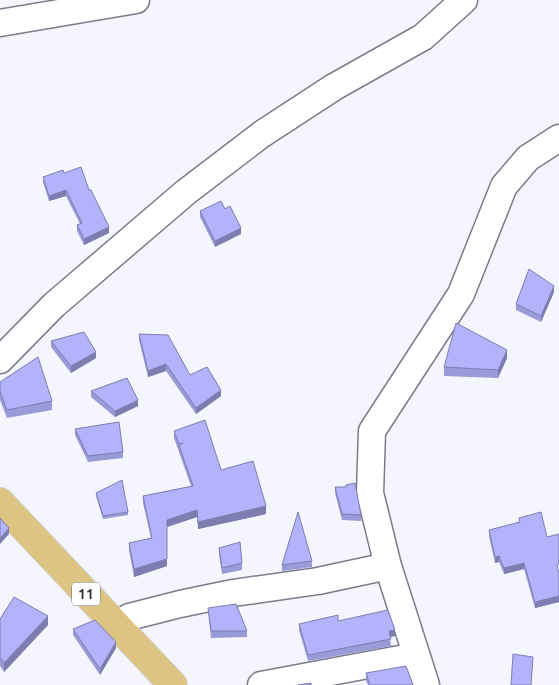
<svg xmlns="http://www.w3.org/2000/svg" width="559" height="685" font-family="Ubuntu,sans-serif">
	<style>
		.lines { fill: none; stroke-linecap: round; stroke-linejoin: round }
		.minor-casing { stroke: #7a7b8b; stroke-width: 29 }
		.major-casing { stroke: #d2d2d3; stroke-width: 30 }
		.minor { stroke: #fff; stroke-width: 26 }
		.major { stroke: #ddc482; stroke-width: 28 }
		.wall { fill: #999ad8 }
		.shaded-wall { fill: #7d7db0 }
		.building { fill: #b2b3fb; stroke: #7d7db0 }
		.labels { text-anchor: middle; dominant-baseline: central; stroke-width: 4; stroke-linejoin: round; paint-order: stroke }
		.shield { fill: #fff; stroke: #707074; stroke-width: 1 }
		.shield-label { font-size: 14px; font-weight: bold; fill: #323239 }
	</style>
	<rect width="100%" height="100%" fill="#f5f6fd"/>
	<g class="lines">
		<defs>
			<path id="minor" d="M0 23 136 0
				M0 360 54 305 186 192 262 134 334 87 423 37 464 0
				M117 627 129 617 180 604 233 593 318 581 388 566
				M261 685 416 656
				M426 685 388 566 370 493 372 431 461 294 504 186 528 158 559 138"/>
			<path id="major" d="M0 502 173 685"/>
		</defs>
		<!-- minor casing -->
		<use href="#minor" class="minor-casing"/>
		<!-- major casing -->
		<use href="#major" class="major-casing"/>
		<!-- minor -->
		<use href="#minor" class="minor"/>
		<!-- major -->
		<use href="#major" class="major"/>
	</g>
	<!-- wall -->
	<path class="wall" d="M64 173 89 190 109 233 84 245 77 231V225L80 224 66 196 49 201 43 182V177Z
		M225 209 241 234 215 247 200 217V211Z
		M554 292 541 322 516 310V304Z
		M139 334 190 375 221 396 196 414 166 371 148 377 139 340Z
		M51 341 96 358 71 373 51 347Z
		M507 358 498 378 444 376V367Z
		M0 382 52 401V410L7 418 0 400Z
		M91 391 138 406 115 417 91 397Z
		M75 429 123 452V458L88 462 75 435Z
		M174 431 221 470 266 514 198 529 197 517 167 527V566L134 577 129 550V543L151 538 143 503V496L191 486 174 438Z
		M335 487H346L361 515V521L342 520 335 493Z
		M96 493 128 512V515L103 519 96 496Z
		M519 518 547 537 559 574V602L535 608 524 569 504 574 499 562 495 563 489 536V530L519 522Z
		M219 548 242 563V570L222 574 219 554Z
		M312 561V567L282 571V565Z
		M208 608 247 631V637L211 638Z
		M0 619 48 625 4 672 0 666Z
		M338 621 395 636 390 637 391 646 308 661 299 630V624Z
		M73 629 116 648 100 675 73 635Z
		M366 673 412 682 413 685H368L366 681Z"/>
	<!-- shaded-wall -->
	<path class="shaded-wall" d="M66 190V196L49 201V196Z
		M109 227V233L84 245V239Z
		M241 228V234L215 247V241Z
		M554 286V292L541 322V316Z
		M507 350V358L498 378V370Z
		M96 352V358L71 373V366Z
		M166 364V371L148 377V371Z
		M221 390V396L196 414V408Z
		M138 400V406L115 417V411Z
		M266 506V514L198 529V522Z
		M197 510V517L167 527V520Z
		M9 528V534L0 544V538Z
		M499 556V562L495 563V557Z
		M167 559V566L134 577V569Z
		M524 563V569L504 574V568Z
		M559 596V602L535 608V602Z
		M48 616V625L4 672V663Z
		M395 630V636L389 637V631Z
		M116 642V648L100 675V669Z"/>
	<!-- building -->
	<path class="building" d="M81 167 89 190H91L109 227 84 239 77 225 82 223 66 190 49 196 43 177 63 170 64 173Z
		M221 201 225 209 230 206 241 228 215 241 200 211Z
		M529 269 554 286 541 316 516 304Z
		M456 323 507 350 498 370 444 367Z
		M84 332 96 352 71 366 51 341Z
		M139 334 168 335 190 375 207 367 221 390 196 408 166 364 148 371Z
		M38 357 52 401 7 410 0 391V382Z
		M127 378 138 400 115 411 91 391Z
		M205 420 221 470 253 461 266 506 198 522 197 510 167 520V559L134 569 129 543 152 538 143 496 193 486 179 445 183 443 179 444 174 431Z
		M119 422 123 452 88 456 75 429Z
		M122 480 128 512 103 516 96 493Z
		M355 483 361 515 342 514 335 487H346V485Z
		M298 512 312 561 282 565Z
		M541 512 547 537 559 534V564L557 565 559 574V596L535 602 524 563 504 568 499 556 495 557 489 530 520 522 519 518Z
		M0 518 9 528 0 538Z
		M240 542 242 563 222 568 219 548Z
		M14 597 48 616 4 663 0 657V619Z
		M236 604 247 631H211L208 608Z
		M388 610 395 630 389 631 391 639 308 655 299 624 338 615V621Z
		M95 620 116 642 100 669 73 629Z
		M513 654 533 657 531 685H511Z
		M406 666 412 682 413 685H370L366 673Z
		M311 683V685H298Z"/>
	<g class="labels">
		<!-- shield labels -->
		<rect class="shield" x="72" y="582.5" width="28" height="23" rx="4"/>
		<g class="shield-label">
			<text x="86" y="594">11</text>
		</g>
	</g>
</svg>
